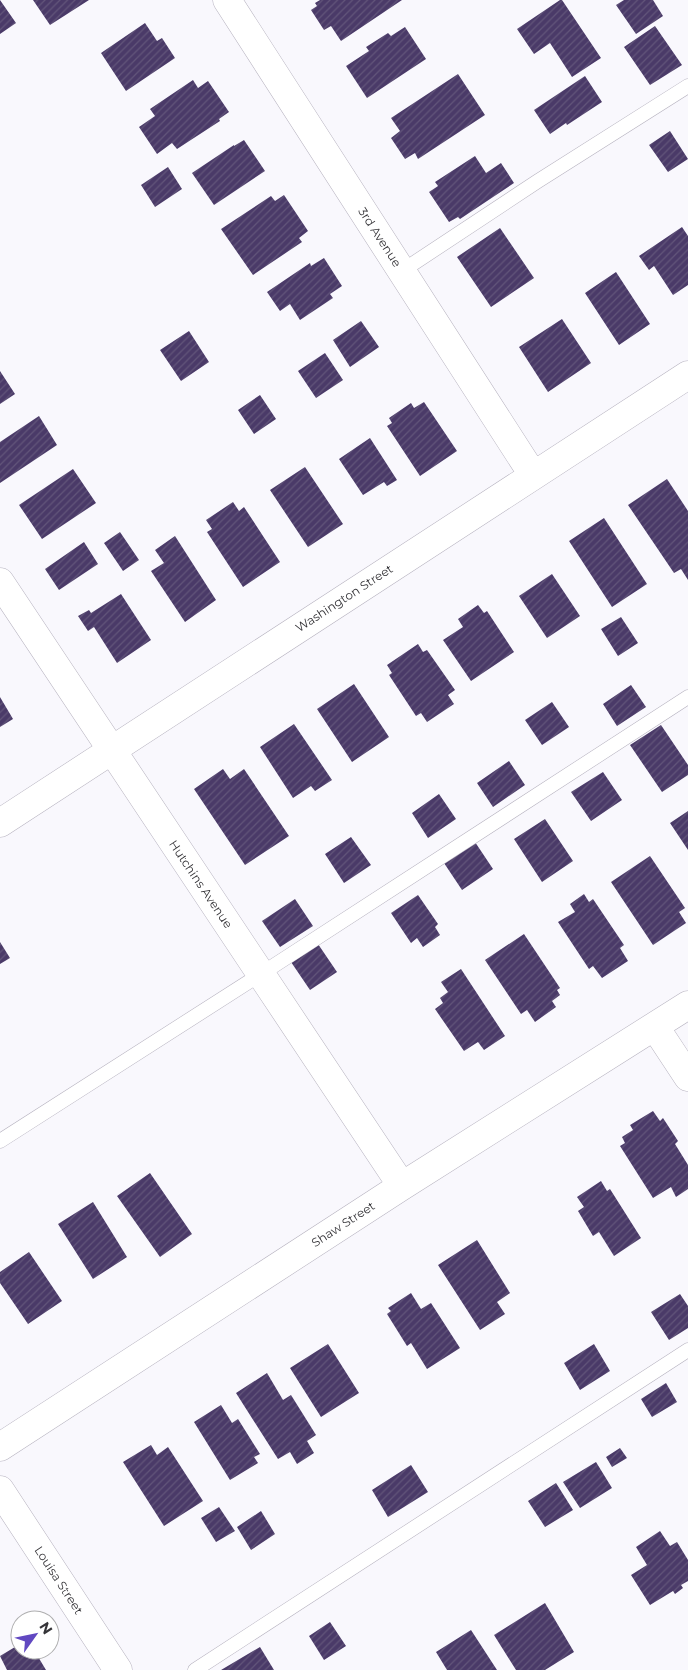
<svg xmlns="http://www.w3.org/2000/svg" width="688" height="1670" font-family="Montserrat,sans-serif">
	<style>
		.building { fill: url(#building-hatch) }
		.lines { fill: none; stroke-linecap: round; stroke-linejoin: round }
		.lane-casing { stroke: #b6b2bf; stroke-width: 15 }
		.street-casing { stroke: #b6b2bf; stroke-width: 29 }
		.lane { stroke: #fff; stroke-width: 14 }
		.street { stroke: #fff; stroke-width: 28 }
		.labels { text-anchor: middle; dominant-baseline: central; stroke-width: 5; stroke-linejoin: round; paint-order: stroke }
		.street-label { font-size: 12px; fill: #353438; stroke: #fff }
	</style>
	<defs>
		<pattern id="building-hatch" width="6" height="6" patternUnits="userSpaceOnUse" patternTransform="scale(1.25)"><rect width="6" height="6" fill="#4a3a68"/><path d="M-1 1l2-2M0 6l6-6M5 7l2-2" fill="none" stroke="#62557a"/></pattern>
	</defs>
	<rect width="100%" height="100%" fill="#f9f8fd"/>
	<!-- building -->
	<path class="building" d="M0 0 16 23 0 34Z
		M33 0H89L50 25Z
		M320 0H402L341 41 331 26 324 30 311 10 317 6 315 3Z
		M560 0H562L601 58 572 77 550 43 534 54 517 29Z
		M624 0H653L663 16 636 34 616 5Z
		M145 23 157 41 162 38 175 58 126 91 101 53Z
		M655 26 682 65 650 85 624 47Z
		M405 27 426 59 367 98 346 66 369 51 366 47 388 33 391 36Z
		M458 74 485 115 418 159 415 153 405 159 391 138 400 131 391 118Z
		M585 76 602 102 567 125 566 123 550 134 534 110Z
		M193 80 198 88 208 81 229 112 219 119 220 121 177 149 172 143 157 154 139 127 155 116 150 109Z
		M670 131 688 159 668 172 649 145Z
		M244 140 265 171 214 205 192 173 234 145V146Z
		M475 156 486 173 501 163 514 183 460 219 458 217 449 222 429 192 438 186 435 182Z
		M168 167 182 189 155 207 141 185Z
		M284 195 308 231 299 238 302 242 253 275 221 229 271 196 275 201Z
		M682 227 688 236V285L673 295 654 266 649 270 639 256Z
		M500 228 534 278 491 307 457 257Z
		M324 258 342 286 330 294 333 298 300 320 290 304 280 311 267 292 310 263 311 266Z
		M616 272 650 324 619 345 585 293Z
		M562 319 591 363 548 392 519 347Z
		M361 321 379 347 350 367 333 340Z
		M189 331 209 362 181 381 160 350Z
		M325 353 343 380 316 398 298 371Z
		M0 371 15 394 0 404Z
		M260 395 276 419 254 434 238 410Z
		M424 402 457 451 420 476 387 426 392 423 389 418 411 403 414 408Z
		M39 416 57 445 0 483V442Z
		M370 438 397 480 387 486 384 482 363 495 339 459Z
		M305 467 343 524 308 547 270 490Z
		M73 469 96 503 42 539 19 505Z
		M667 479 688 511V580L681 569 674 573 628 505Z
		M233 502 239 511 244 507 280 562 243 587 207 532 212 529 206 520Z
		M604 518 647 584 612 607 569 541Z
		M120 532 139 560 123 571 104 543Z
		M175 536 216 600 185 622 151 571 164 563 155 550Z
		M84 542 98 564 59 590 45 569Z
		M552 574 580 616 547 638 519 596Z
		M121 594 151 640 117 663 94 627 88 631 78 616 89 610 91 613Z
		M478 605 484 613 487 611 514 652 471 681 443 640 463 627 458 619Z
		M621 617 638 643 618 656 601 629Z
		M418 644 423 652 427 650 455 690 448 695 454 704 427 722 421 713 416 716 389 675 392 673 387 665Z
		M354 684 389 737 352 762 317 709Z
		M631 685 646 707 617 726 603 704Z
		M0 697 13 719 0 727Z
		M552 702 569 727 542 745 525 720Z
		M294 724 332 780 315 791 311 786 293 798 260 747Z
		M661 725 688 765V775L662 792 630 745Z
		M509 761 525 785 493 807 477 783Z
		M223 769 230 779 244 769 289 836 245 865 194 789Z
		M603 772 622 800 591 821 571 792Z
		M439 794 456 819 428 838 412 813Z
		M688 811V850L670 823Z
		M545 819 573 861 542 882 514 839Z
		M351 837 371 865 344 883 325 854Z
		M475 842 493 869 462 890 444 863Z
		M650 856 685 908 679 912 686 923 653 945 611 882Z
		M584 894 589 902 593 899 624 945 620 948 628 961 602 978 593 966 589 969 558 922 575 912 570 904Z
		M418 895 438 924 435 927 440 935 423 947 417 938 411 943 391 913Z
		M295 899 313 926 280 947 262 921Z
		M524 934 560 988 557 990 560 995 552 1001 556 1007 535 1022 527 1010 521 1014 485 960Z
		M0 942 10 958 0 964Z
		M318 944 337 972 310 990 291 962Z
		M461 969 505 1036 484 1050 478 1042 464 1051 435 1009 443 1003 440 998 448 992 441 982Z
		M653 1111 660 1121 663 1118 678 1141 675 1144 688 1165V1189L676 1197 671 1187 653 1198 620 1146 625 1143 622 1137 633 1130 630 1125Z
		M150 1173 192 1234 160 1257 117 1196Z
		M601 1181 607 1191 610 1189 641 1238 614 1256 599 1232 593 1236 578 1211 584 1207 577 1197Z
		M93 1202 127 1257 93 1279 58 1224Z
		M477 1240 510 1293 497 1302 505 1314 480 1330 438 1265Z
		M29 1252 62 1301 28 1324 0 1283V1272Z
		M411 1293 421 1309 431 1303 460 1348 427 1369 411 1343 407 1346 387 1314 391 1311 388 1308Z
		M680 1294 688 1306V1328L669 1340 651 1312Z
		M328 1344 359 1393 321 1417 290 1368Z
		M594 1344 610 1371 580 1390 564 1363Z
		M267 1373 283 1400 291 1395 316 1435 307 1441 314 1453 297 1464 290 1452 278 1459 236 1393Z
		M666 1383 677 1402 652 1417 641 1399Z
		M221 1405 232 1423 238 1419 260 1454 254 1457 258 1463 230 1480 194 1422Z
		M151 1445 157 1455 168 1447 203 1501 164 1526 123 1462Z
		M620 1448 627 1458 612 1467 606 1457Z
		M596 1462 612 1488 580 1508 563 1482Z
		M411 1465 428 1492 388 1517 372 1490Z
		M556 1483 573 1510 545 1527 528 1501Z
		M219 1507 235 1531 216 1542 201 1518Z
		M261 1511 275 1534 251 1550 237 1527Z
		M660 1531 670 1546 677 1542 688 1560V1581L681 1585 683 1588 675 1594 673 1591 650 1605 631 1575 647 1565 636 1547Z
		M545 1603 574 1652 545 1670H516L494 1635Z
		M330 1622 346 1646 324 1660 309 1636Z
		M471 1630 497 1670H447L436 1652Z
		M20 1644V1650H34L46 1670H7L0 1656Z
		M260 1647 274 1670H221Z"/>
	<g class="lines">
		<defs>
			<path id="lane" d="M402 271 538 181 688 86
				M0 1141 261 974 688 697
				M195 1670 688 1350"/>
			<path id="street" d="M227 0 533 475
				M0 582 402 1186
				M0 823 688 375
				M655 1027 688 1077
				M0 1447 402 1186 688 1005
				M0 1490 118 1670"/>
		</defs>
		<!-- lane casing -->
		<use href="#lane" class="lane-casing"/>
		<!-- street casing -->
		<use href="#street" class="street-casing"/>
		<!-- lane -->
		<use href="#lane" class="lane"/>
		<!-- street -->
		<use href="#street" class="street"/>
	</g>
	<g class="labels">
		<!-- street labels -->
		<g class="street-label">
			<text transform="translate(380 237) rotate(57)">3rd Avenue</text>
			<text transform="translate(344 598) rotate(-33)">Washington Street</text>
			<text transform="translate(201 884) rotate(56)">Hutchins Avenue</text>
			<text transform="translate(343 1224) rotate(-33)">Shaw Street</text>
			<text transform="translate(59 1580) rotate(57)">Louisa Street</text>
		</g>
	</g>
	<!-- north arrow -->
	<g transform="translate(35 1635) rotate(57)"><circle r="24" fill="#ffffff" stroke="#aeaeaf"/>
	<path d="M0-4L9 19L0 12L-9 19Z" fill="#6148c1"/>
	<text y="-8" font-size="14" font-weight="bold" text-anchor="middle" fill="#353438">N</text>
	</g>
</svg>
